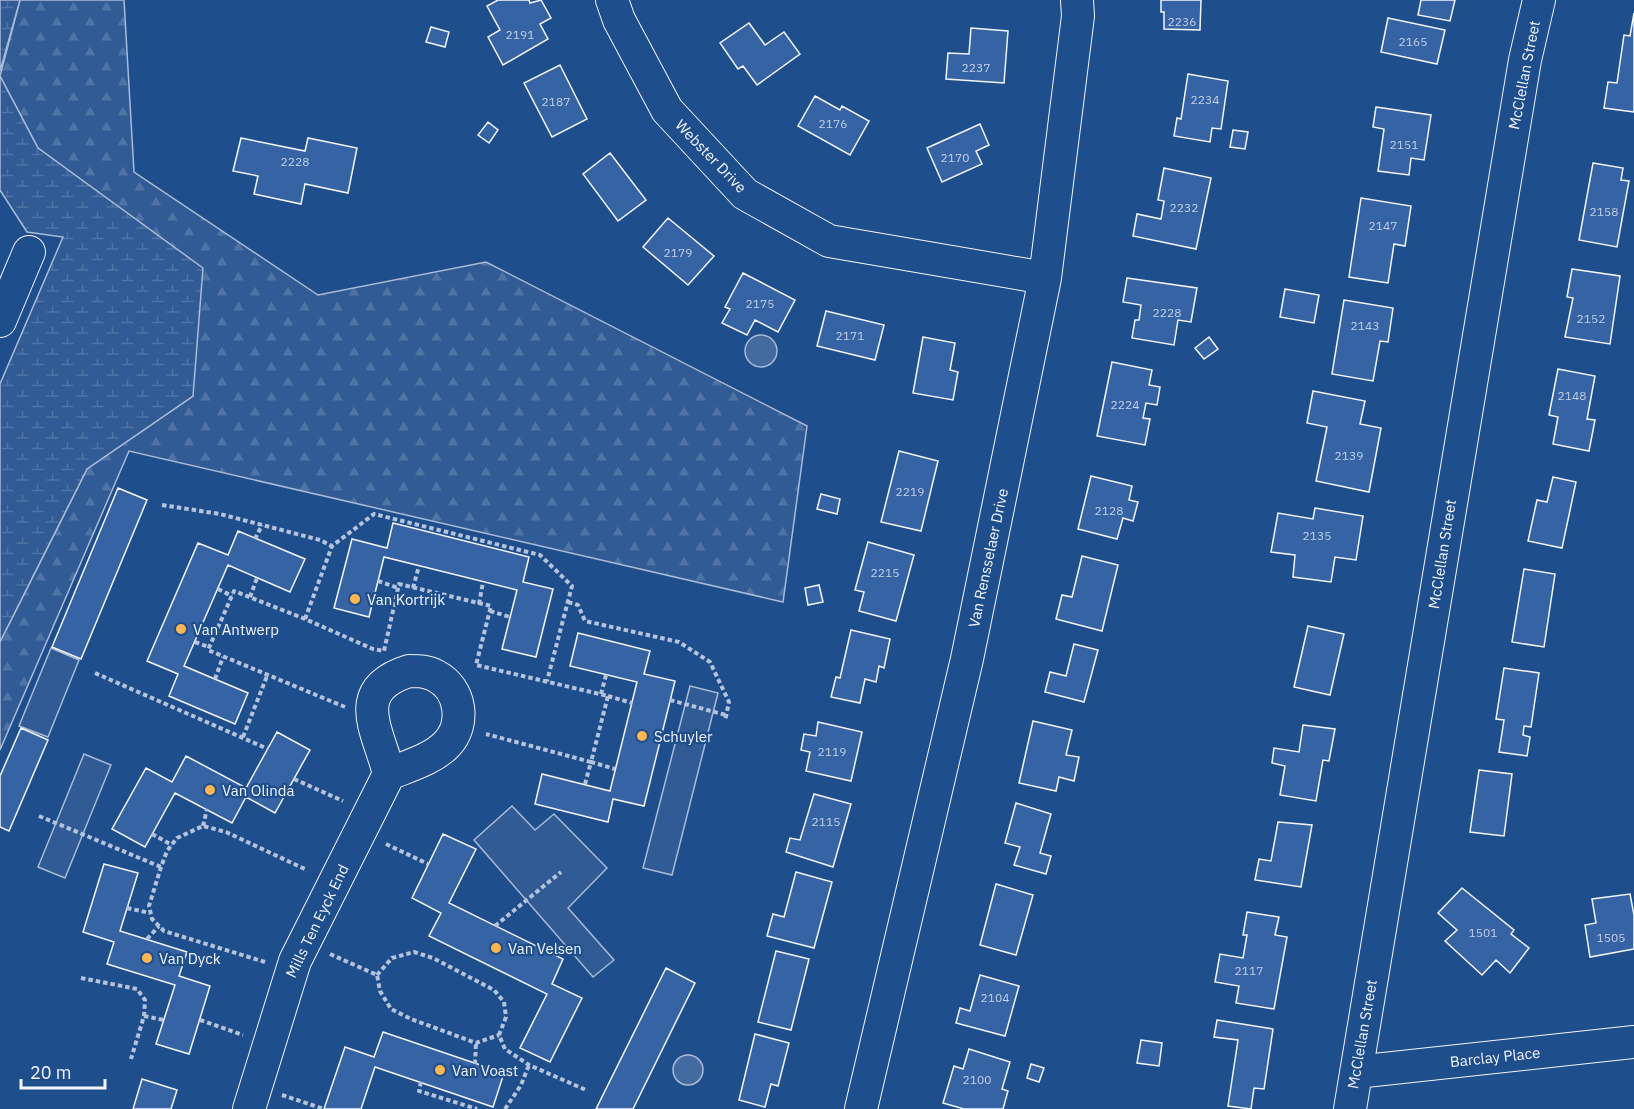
<svg xmlns="http://www.w3.org/2000/svg" width="1634" height="1109" font-family="'IBM Plex Sans',sans-serif">
	<style>
		.built { fill: #305b95; stroke: #a8bbd7; stroke-width: 1.5 }
		.forest { fill: url(#forest-firs); stroke: #a8bbd7; stroke-width: 1.5 }
		.wetland { fill: url(#wetland-marsh); stroke: #a8bbd7; stroke-width: 1.5 }
		.water { fill: #446ba0; stroke: #a8bbd7; stroke-width: 1.5 }
		.building { fill: #3563a3; stroke: #f2f6ff; stroke-width: 1.5 }
		.lines { fill: none; stroke-linecap: round; stroke-linejoin: round }
		.minor-casing { stroke: #f2f6ff; stroke-width: 34 }
		.path { stroke: #b3c4dc; stroke-width: 4; stroke-dasharray: 4.5 3; stroke-linecap: butt }
		.minor { stroke: #1f4e8c; stroke-width: 32 }
		.poi-dot { fill: #ffb74d; stroke: #1f4e8c; stroke-width: 2 }
		.labels { text-anchor: middle; dominant-baseline: central; stroke-width: 4.5; stroke-linejoin: round; paint-order: stroke }
		.number-label { font-size: 12px; fill: #c3d1e8 }
		.street-label { font-size: 15px; fill: #f2f6ff; stroke: #1f4e8c }
		.poi-label { font-size: 15px; fill: #f2f6ff; stroke: #1f4e8c; text-anchor: start }
	</style>
	<defs>
		<pattern id="forest-firs" width="22" height="20" patternUnits="userSpaceOnUse" patternTransform="scale(1.5)"><rect width="22" height="20" fill="#305b95"/><path d="M5 1l3.5 6h-7zM16 11l3.5 6h-7z" fill="#4e73a5"/></pattern>
		<pattern id="wetland-marsh" width="20" height="14" patternUnits="userSpaceOnUse" patternTransform="scale(1.5)"><rect width="20" height="14" fill="#305b95"/><path d="M1 5h8M5 5V1M11 12h8M15 12V8" fill="none" stroke="#4e73a5"/></pattern>
	</defs>
	<rect width="100%" height="100%" fill="#1f4e8c"/>
	<!-- built -->
	<path class="built" d="M51 648 79 660 48 737 19 726Z
		M690 686 718 693 672 875 643 868Z
		M84 754 111 765 65 878 38 867Z
		M512 806 535 830 554 814 607 868 568 908 614 960 593 977 474 840Z"/>
	<!-- forest -->
	<path class="forest" d="M20 0H124L134 172 318 295 486 262 807 426 783 602 129 451 0 750V642L87 469 193 396 91 187 38 148 0 76Z"/>
	<!-- wetland -->
	<path class="wetland" d="M0 0H20L0 71Z
		M0 76 38 148 203 268 193 396 87 469 0 642V384L63 237 27 232 0 190Z"/>
	<!-- water -->
	<path class="water" d="M745 351a16 16 0 1 1 32 0a16 16 0 1 1-32 0Z
		M673 1070a15 15 0 1 1 30 0a15 15 0 1 1-30 0Z"/>
	<!-- building -->
	<path class="building" d="M498 0H529L530 3 541 0 551 18 540 24 548 39 503 65 488 37 500 30 487 6Z
		M1161 0H1201L1200 30 1164 29V12H1161Z
		M1421 0H1455L1450 21 1418 15Z
		M1634 13V112L1604 108 1608 82 1617 83 1624 35 1630 36Z
		M1388 18 1445 30 1437 64 1381 52Z
		M749 23 765 45 784 32 800 54 757 85 743 66 738 69 720 43Z
		M431 27 449 32 445 47 426 42Z
		M971 28 1008 31 1004 83 946 79 948 53 969 54Z
		M560 65 587 119 552 137 524 83Z
		M1188 74 1228 81 1221 129 1212 128 1210 142 1174 136 1177 118 1181 119Z
		M815 96 840 110 842 106 869 121 850 155 798 126Z
		M1376 107 1431 115 1424 160 1411 158 1409 175 1378 171 1384 129 1373 127Z
		M488 122 498 130 489 143 478 135Z
		M980 124 989 145 976 151 982 164 942 182 927 148Z
		M1233 130 1248 132 1245 149 1230 147Z
		M241 138 305 151 308 138 357 148 348 193 305 184 301 204 254 194 258 176 233 171Z
		M610 153 646 200 618 221 583 174Z
		M1593 163 1623 168 1621 180 1629 181 1617 247 1579 240Z
		M1164 168 1211 178 1196 249 1133 236 1137 214 1161 219 1164 201 1158 200Z
		M1361 198 1411 206 1405 246 1394 244 1388 283 1349 277Z
		M668 218 714 256 688 285 643 247Z
		M1572 269 1620 276 1610 344 1565 337 1573 298 1567 297Z
		M743 273 795 300 778 332 755 320 747 335 722 323 730 309 725 307Z
		M1127 278 1197 288 1191 322 1178 320 1174 345 1132 338 1135 320H1139L1141 305 1123 302Z
		M1285 289 1319 295 1314 323 1280 317Z
		M1344 300 1393 308 1388 342 1380 341 1373 381 1332 374Z
		M826 311 884 325 875 360 817 346Z
		M923 337 955 343 950 370 958 372 953 400 913 393Z
		M1209 337 1218 349 1204 359 1195 348Z
		M1112 362 1152 370 1149 385 1160 387 1157 405 1146 403 1143 418 1150 419 1145 445 1097 436Z
		M1558 369 1595 376 1587 419 1595 420 1589 451 1553 444 1558 417 1549 415Z
		M1313 391 1365 401 1360 424 1381 428 1369 492 1316 481 1327 427 1307 423Z
		M899 451 938 461 921 531 881 522Z
		M1091 476 1132 486 1129 500 1138 502 1133 521 1123 518 1117 539 1078 529Z
		M1553 477 1576 482 1562 548 1528 541 1537 500 1547 502Z
		M118 488 147 500 81 659 52 647Z
		M821 494 840 499 837 514 817 509Z
		M1315 508 1363 516 1356 560 1335 557 1331 582 1293 577 1295 555 1271 552 1278 513 1313 519Z
		M393 523 529 557 523 582 553 589 536 657 502 649 517 590 384 557 369 617 334 608 352 539 387 548Z
		M238 531 305 559 290 592 228 565 184 666 248 693 235 724 169 696 178 674 147 661 198 543 228 555Z
		M868 542 914 555 896 621 859 611 864 592 855 590Z
		M1082 556 1118 565 1102 631 1056 619 1062 595 1072 597Z
		M1524 569 1555 574 1544 647 1512 642Z
		M819 585 823 602 808 605 805 588Z
		M1308 626 1344 634 1330 695 1294 687Z
		M851 630 890 639 884 668 879 666 876 682 865 679 860 703 831 697 836 677 840 678Z
		M578 633 650 651 644 674 675 681 644 806 613 799 608 822 535 804 542 774 610 791 637 682 570 666Z
		M1074 644 1098 650 1084 702 1045 692 1050 672 1066 676Z
		M1504 668 1539 673 1531 727 1524 726 1523 735 1530 737 1527 756 1499 752 1504 720 1496 719Z
		M1033 721 1072 730 1066 755 1079 757 1074 781 1059 777 1056 791 1019 783Z
		M818 722 862 732 851 781 806 771 810 752 801 750 804 734 816 736Z
		M1303 725 1335 729 1329 761 1323 760 1316 801 1280 795 1285 766 1272 763 1274 748 1299 752Z
		M21 728 48 740 9 831 0 827V776Z
		M277 732 310 750 275 813 246 797 232 823 175 793 145 847 112 829 146 768 172 782 186 756 246 788Z
		M1479 770 1512 774 1504 836 1470 832Z
		M814 794 851 804 833 867 786 852 790 838 800 840Z
		M1016 803 1051 814 1040 853 1051 856 1046 874 1014 865 1020 847 1005 843Z
		M1278 822 1312 825 1301 887 1255 880 1259 859 1271 861Z
		M443 834 476 849 449 903 563 959 552 984 582 998 550 1062 520 1048 547 994 429 936 441 913 412 898Z
		M104 864 138 873 120 931 187 952 179 976 210 986 189 1054 156 1044 175 985 107 964 114 942 83 932Z
		M796 872 832 882 814 948 767 936 773 914 784 917Z
		M996 884 1033 895 1016 955 980 945Z
		M1462 888 1514 930 1511 934 1529 948 1510 973 1496 960 1482 975 1445 941 1457 930 1438 913Z
		M1630 894 1634 915V949L1590 957 1585 925 1596 923 1592 899Z
		M1247 912 1279 917 1275 935 1287 937 1274 1009 1236 1003 1239 986 1215 982 1220 954 1243 958 1247 935H1243Z
		M776 951 809 959 791 1030 758 1022Z
		M666 968 695 983 633 1109H596Z
		M980 975 1019 986 1005 1036 956 1023 960 1008 970 1011Z
		M1217 1020 1273 1029 1264 1089 1254 1088 1251 1109 1228 1106 1238 1040 1214 1037Z
		M383 1032 504 1073 493 1107 375 1067 361 1109H324L345 1047 374 1057Z
		M755 1034 789 1043 778 1086 771 1084 765 1107 739 1100Z
		M1141 1040 1162 1043 1159 1066 1137 1063Z
		M969 1049 1010 1062 1002 1089 1008 1091 1003 1109H964L943 1103 954 1066 963 1069Z
		M1031 1064 1044 1068 1039 1082 1027 1078Z
		M142 1079 177 1090 171 1109H133Z"/>
	<g class="lines">
		<defs>
			<path id="minor" d="M612 0 619 20 667 110 745 194 829 241 1045 278
				M0 321 29 252
				M409 671C419 671 427 671 436 676 461 689 466 724 447 744 433 759 408 766 389 774 379 732 348 690 409 671Z
				M1356 1072 1634 1042
				M249 1109 295 961 389 774
				M861 1109 967 659 1045 278 1078 16 1077 0
				M1350 1109 1525 60 1539 0"/>
		</defs>
		<!-- minor casing -->
		<use href="#minor" class="minor-casing"/>
		<!-- path -->
		<path class="path" d="M162 505 220 514 320 540 332 546
			M255 539 262 525
			M378 581 398 588
			M413 588 419 566
			M218 589 232 596
			M250 597 257 578
			M568 602 578 605 585 621 679 642 710 662 729 702 725 721
			M479 604 483 582
			M490 611 510 617
			M305 619 332 546 374 514 540 555 572 586 547 681
			M195 642 209 647
			M95 673 268 749
			M215 679 223 657
			M601 694 606 675
			M608 696 632 703
			M670 700 726 715
			M345 707 208 650 234 591 305 619 373 649 384 651 399 584 491 606 476 665 608 696 591 762 486 734
			M243 737 267 676
			M294 779 343 801
			M585 784 591 762 615 769
			M39 816 161 867
			M203 826 207 809
			M152 834 172 845
			M386 844 428 864
			M127 908 150 913
			M495 926 561 872
			M147 939 159 926
			M330 954 377 975 380 991 391 1009 411 1019 476 1043 499 1035
			M265 962 164 931 152 919 149 906 161 867 167 851 177 838 203 826 226 832 307 870
			M377 975 392 958 414 952 433 958 494 990 504 1002 506 1017 499 1035 505 1049 529 1065 586 1090
			M81 978 137 989 145 1000 144 1016 131 1059
			M144 1016 164 1020
			M200 1020 243 1035
			M475 1064 476 1043
			M421 1082 419 1091 477 1109
			M282 1095 324 1109
			M505 1109 521 1085 529 1065"/>
		<!-- minor -->
		<use href="#minor" class="minor"/>
	</g>
	<!-- markers -->
	<g class="poi-dot">
		<circle cx="355" cy="599" r="6"/>
		<circle cx="181" cy="629" r="6"/>
		<circle cx="642" cy="736" r="6"/>
		<circle cx="210" cy="790" r="6"/>
		<circle cx="496" cy="948" r="6"/>
		<circle cx="147" cy="958" r="6"/>
		<circle cx="440" cy="1070" r="6"/>
	</g>
	<g class="labels">
		<!-- number labels -->
		<g class="number-label">
			<text x="1182" y="21">2236</text>
			<text x="520" y="34">2191</text>
			<text x="1413" y="41">2165</text>
			<text x="976" y="67">2237</text>
			<text x="1205" y="99">2234</text>
			<text x="556" y="101">2187</text>
			<text x="833" y="123">2176</text>
			<text x="1404" y="144">2151</text>
			<text x="955" y="157">2170</text>
			<text x="295" y="161">2228</text>
			<text x="1184" y="207">2232</text>
			<text x="1604" y="211">2158</text>
			<text x="1383" y="225">2147</text>
			<text x="678" y="252">2179</text>
			<text x="760" y="303">2175</text>
			<text x="1167" y="312">2228</text>
			<text x="1591" y="318">2152</text>
			<text x="1365" y="325">2143</text>
			<text x="850" y="335">2171</text>
			<text x="1572" y="395">2148</text>
			<text x="1125" y="404">2224</text>
			<text x="1349" y="455">2139</text>
			<text x="910" y="491">2219</text>
			<text x="1109" y="510">2128</text>
			<text x="1317" y="535">2135</text>
			<text x="885" y="572">2215</text>
			<text x="832" y="751">2119</text>
			<text x="826" y="821">2115</text>
			<text x="1483" y="932">1501</text>
			<text x="1611" y="937">1505</text>
			<text x="1249" y="970">2117</text>
			<text x="995" y="997">2104</text>
			<text x="977" y="1079">2100</text>
		</g>
		<!-- street labels -->
		<g class="street-label">
			<text transform="translate(1524 75) rotate(-79)">McClellan Street</text>
			<text transform="translate(711 156) rotate(46)">Webster Drive</text>
			<text transform="translate(1442 554) rotate(-81)">McClellan Street</text>
			<text transform="translate(988 558) rotate(-78)">Van Rensselaer Drive</text>
			<text transform="translate(317 921) rotate(-64)">Mills Ten Eyck End</text>
			<text transform="translate(1362 1034) rotate(-80)">McClellan Street</text>
			<text transform="translate(1495 1057) rotate(-6)">Barclay Place</text>
		</g>
		<!-- poi labels -->
		<g class="poi-label">
			<text x="367" y="599">Van Kortrijk</text>
			<text x="193" y="629">Van Antwerp</text>
			<text x="654" y="736">Schuyler</text>
			<text x="222" y="790">Van Olinda</text>
			<text x="508" y="948">Van Velsen</text>
			<text x="159" y="958">Van Dyck</text>
			<text x="452" y="1070">Van Voast</text>
		</g>
	</g>
	<!-- scale -->
	<path d="M21 1079v9h84v-9" fill="none" stroke="#f2f6ff" stroke-width="3"/>
	<text x="30" y="1079" font-size="18" fill="#f2f6ff" stroke="#1f4e8c" stroke-width="4.5" paint-order="stroke">20 m</text>
</svg>
